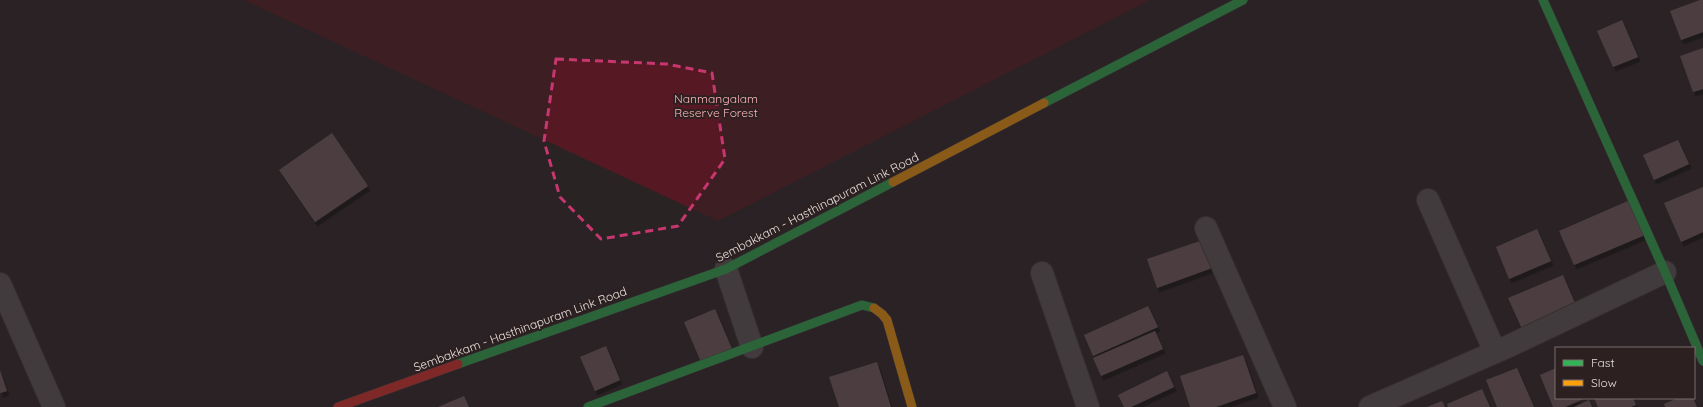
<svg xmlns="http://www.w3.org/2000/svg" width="1703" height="407" font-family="Quicksand,sans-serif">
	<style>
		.green { fill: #561923 }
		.building { fill: #756163; filter: url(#shadow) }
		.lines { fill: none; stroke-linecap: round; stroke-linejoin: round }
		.street-casing { stroke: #453f40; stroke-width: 24 }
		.fast-casing { stroke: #453f40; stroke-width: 10 }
		.slow-casing { stroke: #453f40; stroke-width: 10 }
		.jam-casing { stroke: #453f40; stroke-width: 10 }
		.street { stroke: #605a5b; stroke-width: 22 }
		.fast { stroke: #30b455; stroke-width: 9 }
		.slow { stroke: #ff9f0a; stroke-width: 9 }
		.jam { stroke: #e5322d; stroke-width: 9 }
		.marked { fill: none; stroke: #c8366f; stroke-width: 3; stroke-dasharray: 8 5; stroke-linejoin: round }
		.labels { text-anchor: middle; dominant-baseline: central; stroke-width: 4; stroke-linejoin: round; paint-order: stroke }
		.park-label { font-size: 12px; fill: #ffb4b9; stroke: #2d2021 }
		.street-label { font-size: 12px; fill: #e9e0e0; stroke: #2d2021 }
	</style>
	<defs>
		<filter id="shadow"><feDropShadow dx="2.5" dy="4.5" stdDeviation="0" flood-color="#0009"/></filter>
	</defs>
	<rect width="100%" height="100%" fill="#2a2324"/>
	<!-- green -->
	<path class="green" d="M244 0H1150L718 221Z"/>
	<!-- building -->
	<path class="building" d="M1700 0H1703V32L1681 40 1670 11Z
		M1622 20 1638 57 1613 67 1597 31Z
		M1703 48V89L1693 92 1680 56Z
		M332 133 368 186 315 222 279 170Z
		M1678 140 1689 164 1654 180 1643 155Z
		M1703 187V232L1681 242 1664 203Z
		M1630 200 1645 235 1574 265 1559 231Z
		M1537 229 1551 261 1509 279 1496 247Z
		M1203 240 1212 268 1157 288 1147 259Z
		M1563 275 1577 308 1523 331 1508 298Z
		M1148 306 1158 327 1093 356 1084 335Z
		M715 309 732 349 701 362 684 322Z
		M1155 331 1163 349 1101 376 1093 358Z
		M606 346 620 380 595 391 580 357Z
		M1243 355 1256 393 1216 407H1190L1180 376Z
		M877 362 891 407H839L829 377Z
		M1517 368 1534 407H1497L1486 380Z
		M1556 368V398H1586L1565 407H1553L1540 375Z
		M0 370 7 391 0 393Z
		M1167 371 1174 387 1131 407H1124L1118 395Z
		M1482 389 1490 407H1448L1447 404Z
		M464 396 469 407H438Z
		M1594 398H1633L1636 405 1631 407H1598Z
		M1678 398H1693L1697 407H1665L1664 404Z
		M1589 400 1592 407H1574Z
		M1442 401 1445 407H1427Z"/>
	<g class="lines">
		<defs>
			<path id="street" d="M1428 200 1495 352
				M1206 228 1285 407
				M726 269 752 347
				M1042 273 1088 407
				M0 284 54 407
				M1370 407 1509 346 1665 272"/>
			<path id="fast" d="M1543 0 1665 272 1703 361
				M1044 103 1243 0
				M458 364 726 269 893 182
				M588 407 862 305 874 308"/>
			<path id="slow" d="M893 182 1044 103
				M874 308 882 314 887 320 912 407"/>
			<path id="jam" d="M338 407 458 364"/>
		</defs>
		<!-- street casing -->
		<use href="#street" class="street-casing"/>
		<!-- fast casing -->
		<use href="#fast" class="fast-casing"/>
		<!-- slow casing -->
		<use href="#slow" class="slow-casing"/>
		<!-- jam casing -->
		<use href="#jam" class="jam-casing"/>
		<!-- street -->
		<use href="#street" class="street"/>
		<!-- fast -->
		<use href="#fast" class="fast"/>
		<!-- slow -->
		<use href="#slow" class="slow"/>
		<!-- jam -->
		<use href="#jam" class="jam"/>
	</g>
	<!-- marked area -->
	<path d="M0 0H1703V407H0ZM556 59 667 64 712 73 725 159 678 226 601 239 560 197 544 141Z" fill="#2a2324" fill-opacity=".55" fill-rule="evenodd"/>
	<path class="marked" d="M556 59 667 64 712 73 725 159 678 226 601 239 560 197 544 141Z"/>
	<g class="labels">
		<!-- park labels -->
		<g class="park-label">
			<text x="716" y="98">Nanmangalam<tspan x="716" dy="14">Reserve Forest</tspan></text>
		</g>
		<!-- street labels -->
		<g class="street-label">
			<text transform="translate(817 207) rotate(-27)">Sembakkam - Hasthinapuram Link Road</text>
			<text transform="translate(520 329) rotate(-20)">Sembakkam - Hasthinapuram Link Road</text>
		</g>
	</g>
	<!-- legend -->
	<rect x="1555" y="347" width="140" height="52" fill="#2d2021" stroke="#786d6d"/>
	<rect x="1563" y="360" width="20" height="6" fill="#30b455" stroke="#786d6d"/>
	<text x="1591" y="367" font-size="12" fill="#e9e0e0">Fast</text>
	<rect x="1563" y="380" width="20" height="6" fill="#ff9f0a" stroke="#786d6d"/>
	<text x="1591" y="387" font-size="12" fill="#e9e0e0">Slow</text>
</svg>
